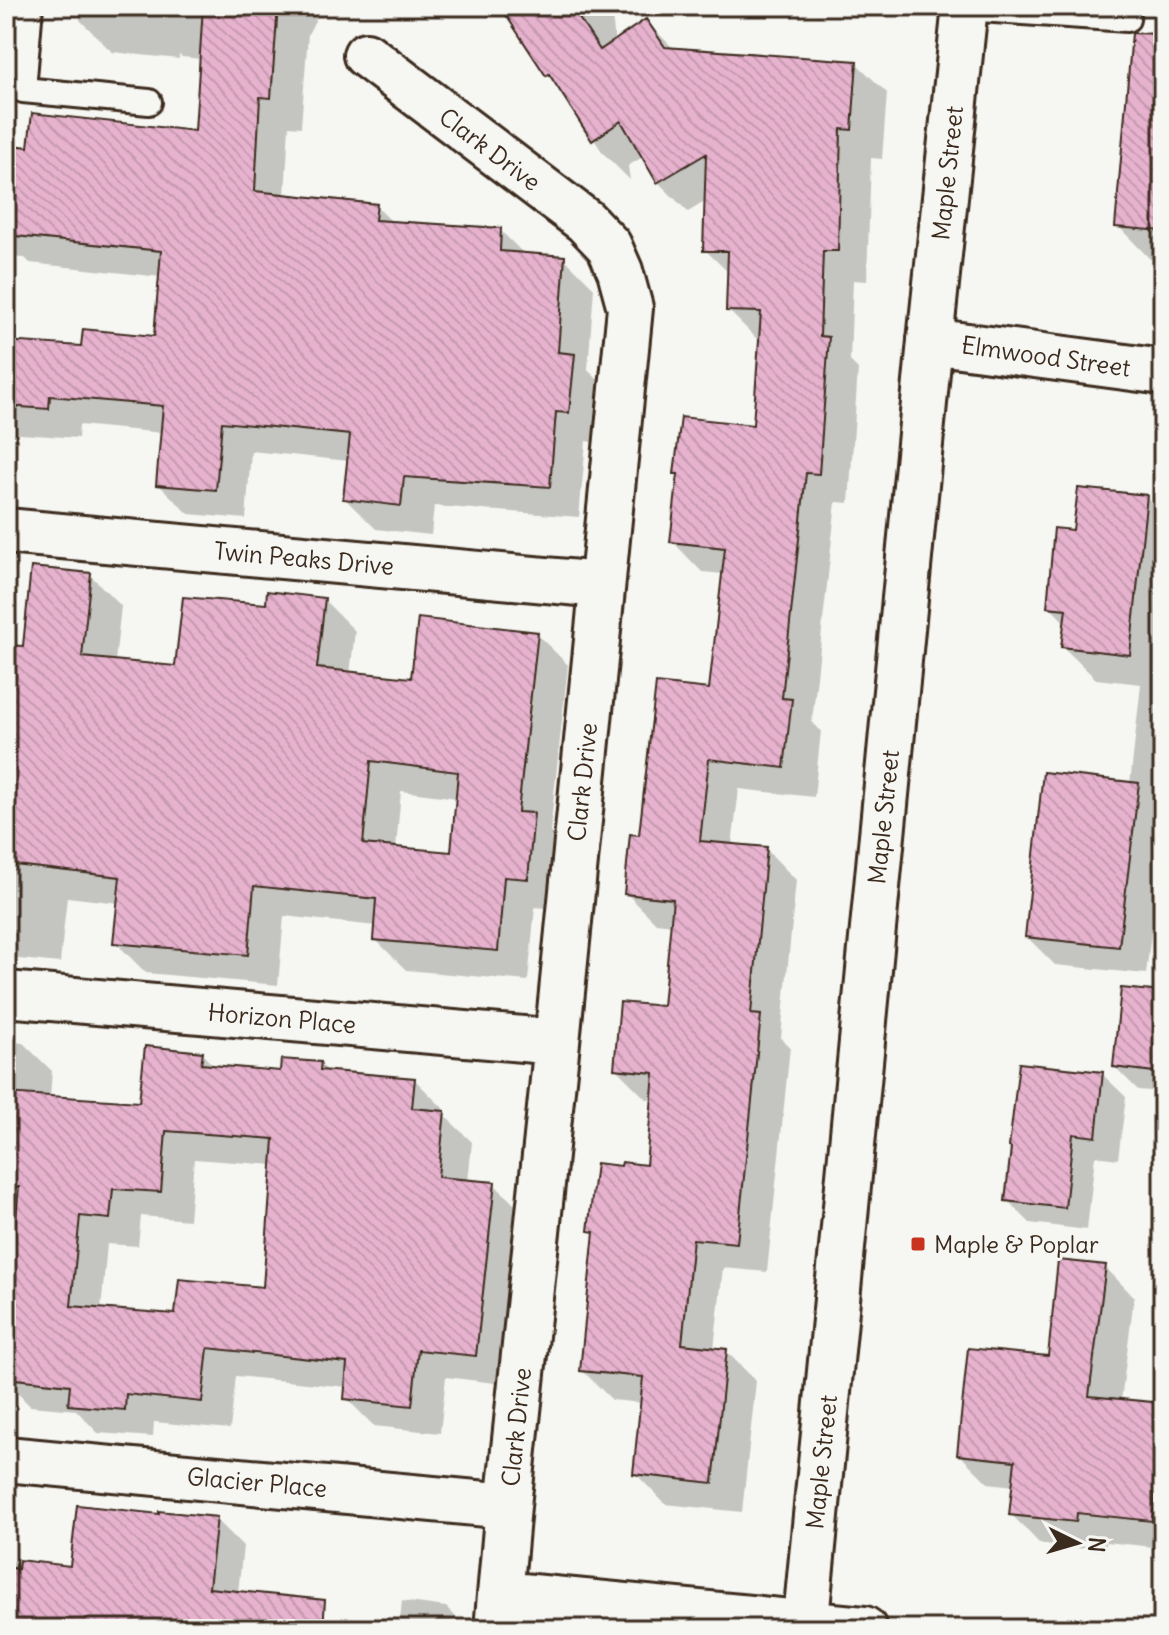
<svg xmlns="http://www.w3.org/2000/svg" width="1169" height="1635" font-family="Delius,sans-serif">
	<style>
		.shadow { fill: #0003; fill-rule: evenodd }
		.building { fill: url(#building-back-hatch); stroke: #3b2a1e; stroke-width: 2; fill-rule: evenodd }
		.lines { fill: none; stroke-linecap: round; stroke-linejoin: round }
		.service-casing { stroke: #3b2a1e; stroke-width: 30 }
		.minor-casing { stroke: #3b2a1e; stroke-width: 50 }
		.tertiary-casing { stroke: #3b2a1e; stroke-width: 50 }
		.service { stroke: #f6f6f2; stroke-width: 24 }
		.minor { stroke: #f6f6f2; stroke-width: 44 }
		.tertiary { stroke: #f6f6f2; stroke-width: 44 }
		.poi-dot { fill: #c8321e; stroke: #f6f6f2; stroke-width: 3 }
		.labels { text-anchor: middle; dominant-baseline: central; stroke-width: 6; stroke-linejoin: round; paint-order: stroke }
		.street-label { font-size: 24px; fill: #3b2a1e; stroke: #f6f6f2 }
		.poi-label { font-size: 24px; fill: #3b2a1e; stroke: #f6f6f2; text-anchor: start }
	</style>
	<defs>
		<pattern id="building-back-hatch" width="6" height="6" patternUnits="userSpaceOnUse" patternTransform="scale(2)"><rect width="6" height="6" fill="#e6b2ce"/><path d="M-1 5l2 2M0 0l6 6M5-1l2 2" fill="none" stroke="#c699b0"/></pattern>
	</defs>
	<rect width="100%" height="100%" fill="#f6f6f2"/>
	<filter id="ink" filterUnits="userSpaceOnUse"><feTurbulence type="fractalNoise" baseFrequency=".0125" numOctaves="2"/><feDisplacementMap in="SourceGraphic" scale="16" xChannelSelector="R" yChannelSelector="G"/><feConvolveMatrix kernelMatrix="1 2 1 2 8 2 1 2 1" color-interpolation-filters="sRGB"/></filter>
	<g filter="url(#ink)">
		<!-- shadow -->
		<path class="shadow" d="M81 6H323L308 34 301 127 289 126 285 196 376 206 393 223 500 230 525 255 564 258 594 288 588 370 604 386 598 443 586 441 579 517 434 506 431 535 376 529 345 499 349 461 251 451 246 519 189 514 158 484 163 433 79 425 78 438 6 433V342L83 348 155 338 161 277 30 263 25 258 6 257V146L30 149 197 133 201 59 182 57 179 55V59L112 52 80 20Z
			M518 6H611L615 42 646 21 674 49 856 63 887 93 882 159 871 158 867 281 853 280 850 361 858 369 849 503 836 502 812 722 821 731 814 797 739 789 732 846 766 849 796 880 781 1038 790 1047 767 1272 723 1268 714 1349 726 1351 756 1381 742 1512 665 1504 635 1473 642 1403 612 1400 582 1370 596 1236 591 1231 648 1167 653 1099H646L616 1069 664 1008 673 925 656 923 626 893 641 837 711 692 724 574 702 572 672 541 680 477 676 473 755 427 761 341H759L728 310 730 274 705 250 706 201 688 212 658 182 644 156 628 166 630 180 603 153 561 89 547 75Z
			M1163 69V260L1150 259 1118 226Z
			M1146 497 1163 514V836L1146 974 1055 965 1027 937 1130 784 1141 684 1096 679 1063 647 1066 624 1049 606 1075 532Z
			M90 575 121 606 115 662 177 668 267 607 324 600 355 631 350 674 413 680 537 634 568 665 550 832 564 846 558 909 535 907 528 981 406 970 375 939 376 926 284 916 278 985 146 973 115 942 119 903 67 897 60 963 9 958 6 955V647L25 649ZM401 791 458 798 453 854 396 849Z
			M1163 994V1092L1138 1090 1115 1067Z
			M6 1041 23 1043 52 1071 50 1098 141 1104 202 1054 216 1068 282 1074 320 1064 329 1072 415 1080 443 1108 442 1113 472 1142 468 1182 494 1184 523 1213 503 1384 446 1377 440 1433 374 1426 346 1398 347 1387 236 1376 230 1429 154 1422 153 1437 98 1433 76 1410 30 1406 6 1381ZM194 1159 274 1165 265 1289 177 1316 101 1310 107 1244 138 1246 141 1216 189 1220Z
			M1102 1074 1126 1097 1118 1159 1095 1156 1087 1230 1030 1223 1007 1200 1012 1149Z
			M1105 1267 1134 1297 1121 1401 1163 1405V1548L1106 1542 1105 1551 1040 1544 1011 1514 1014 1486 988 1483 959 1454 1049 1359Z
			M216 1519 243 1546 238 1593 322 1629H6V1520L12 1526 8 1561 72 1569Z
			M402 1601 446 1607 468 1629H399Z"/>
		<!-- building -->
		<path class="building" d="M203 6H278L271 98 260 97 255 191 377 204 375 220 501 228 500 251 565 256 558 352 575 354 569 413 556 412 550 487 404 477 401 506 343 499 350 435 222 422 216 490 156 485 163 406 50 396 49 409 6 406V341L81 346 83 329 154 336 161 251 6 235V144L28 147 32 113 195 131Z
			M500 6H571L600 50 646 19 665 47 857 61 852 130 841 129 838 251H823L820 336 829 337 819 474 806 473 782 698 792 699 784 768 709 759 700 841 767 847 751 1014 761 1015 737 1243 693 1239 682 1344 727 1349 713 1483 633 1474 643 1377 580 1371 594 1232 588 1231 596 1163 621 1166 622 1162 646 1165 654 1073 614 1069 620 1002 663 1006 673 899 624 894 630 834 639 835 656 683 709 689 725 548 670 542 678 474H674L681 417 753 425 761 312 726 311 728 251H703L706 154 657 183 621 121 592 141 549 74 546 76Z
			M1132 33 1163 34V231L1115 227Z
			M1078 488 1147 495 1130 655 1061 647 1066 609 1047 607 1054 528 1073 530Z
			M31 567 91 573 82 657 175 666 183 597 266 604 267 591 325 598 317 668 411 678 418 618 538 632 518 812 534 813 528 879 504 877 498 951 373 940 376 899 254 886 248 955 113 943 120 877 6 864V645L23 646ZM371 761 458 772 451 852 363 844Z
			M1043 772 1139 783 1119 947 1025 937Z
			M1121 988 1163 992V1073L1113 1067Z
			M145 1046 203 1052 201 1064 280 1071 281 1059 321 1062 320 1070 415 1078 412 1108 445 1111 438 1177 495 1182 476 1356 418 1350 412 1406 344 1399 347 1363 208 1348 202 1402 126 1394 125 1410 68 1405 70 1385 6 1378V1315L19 1187H6V1093L139 1102ZM166 1131 274 1139 263 1287 179 1279 175 1314 71 1306 80 1216 110 1219 113 1189 161 1192Z
			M1019 1063 1103 1072 1096 1137 1073 1134 1065 1208 1005 1201 1011 1148 1009 1147Z
			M1058 1260 1106 1265 1089 1396 1163 1403V1476H1157L1152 1521 1077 1513 1076 1522 1009 1515 1015 1461 957 1455 968 1348 1048 1356Z
			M77 1505 159 1514V1511L217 1517 209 1588 325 1600 323 1629H6V1567L18 1569 19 1560 70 1566Z"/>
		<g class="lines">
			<defs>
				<path id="service" d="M30 6 23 90 149 102
					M965 8 1127 19 1128 6"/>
				<path id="minor" d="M366 55 585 221 609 246 620 271 630 308 557 1042 508 1506 497 1629
					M930 341 1163 372
					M6 531 601 585
					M6 994 557 1042
					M6 1459 508 1506
					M501 1594 864 1629"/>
				<path id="tertiary" d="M805 1629 930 341 965 6"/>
			</defs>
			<!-- service casing -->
			<use href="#service" class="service-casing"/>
			<!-- minor casing -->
			<use href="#minor" class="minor-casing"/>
			<!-- tertiary casing -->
			<use href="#tertiary" class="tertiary-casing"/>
			<!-- service -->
			<use href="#service" class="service"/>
			<!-- minor -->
			<use href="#minor" class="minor"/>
			<!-- tertiary -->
			<use href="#tertiary" class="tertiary"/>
		</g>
	</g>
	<!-- markers -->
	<rect class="poi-dot" x="910" y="1236" width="16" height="16" rx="4"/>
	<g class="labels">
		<!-- street labels -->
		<g class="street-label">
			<text transform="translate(490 149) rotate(37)">Clark Drive</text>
			<text transform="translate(947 173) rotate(-84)">Maple Street</text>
			<text transform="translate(1046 356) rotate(8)">Elmwood Street</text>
			<text transform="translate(304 558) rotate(5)">Twin Peaks Drive</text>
			<text transform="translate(582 782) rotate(-84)">Clark Drive</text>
			<text transform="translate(883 817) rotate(-84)">Maple Street</text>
			<text transform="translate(282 1018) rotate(5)">Horizon Place</text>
			<text transform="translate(516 1427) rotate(-84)">Clark Drive</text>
			<text transform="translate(821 1462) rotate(-84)">Maple Street</text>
			<text transform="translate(257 1482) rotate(5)">Glacier Place</text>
		</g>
		<!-- poi labels -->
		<g class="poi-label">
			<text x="934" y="1244">Maple &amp; Poplar</text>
		</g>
	</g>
	<!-- margin -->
	<rect width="1169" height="1635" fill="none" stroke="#f6f6f2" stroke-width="32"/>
	<rect x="16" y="16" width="1137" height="1603" fill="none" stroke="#3b2a1e" stroke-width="3" filter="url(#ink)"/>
	<!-- north arrow -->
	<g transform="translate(1077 1543) rotate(95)" stroke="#f6f6f2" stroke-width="6" paint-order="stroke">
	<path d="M0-6L14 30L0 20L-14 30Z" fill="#3b2a1e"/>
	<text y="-12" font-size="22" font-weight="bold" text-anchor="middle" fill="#3b2a1e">N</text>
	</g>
</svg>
